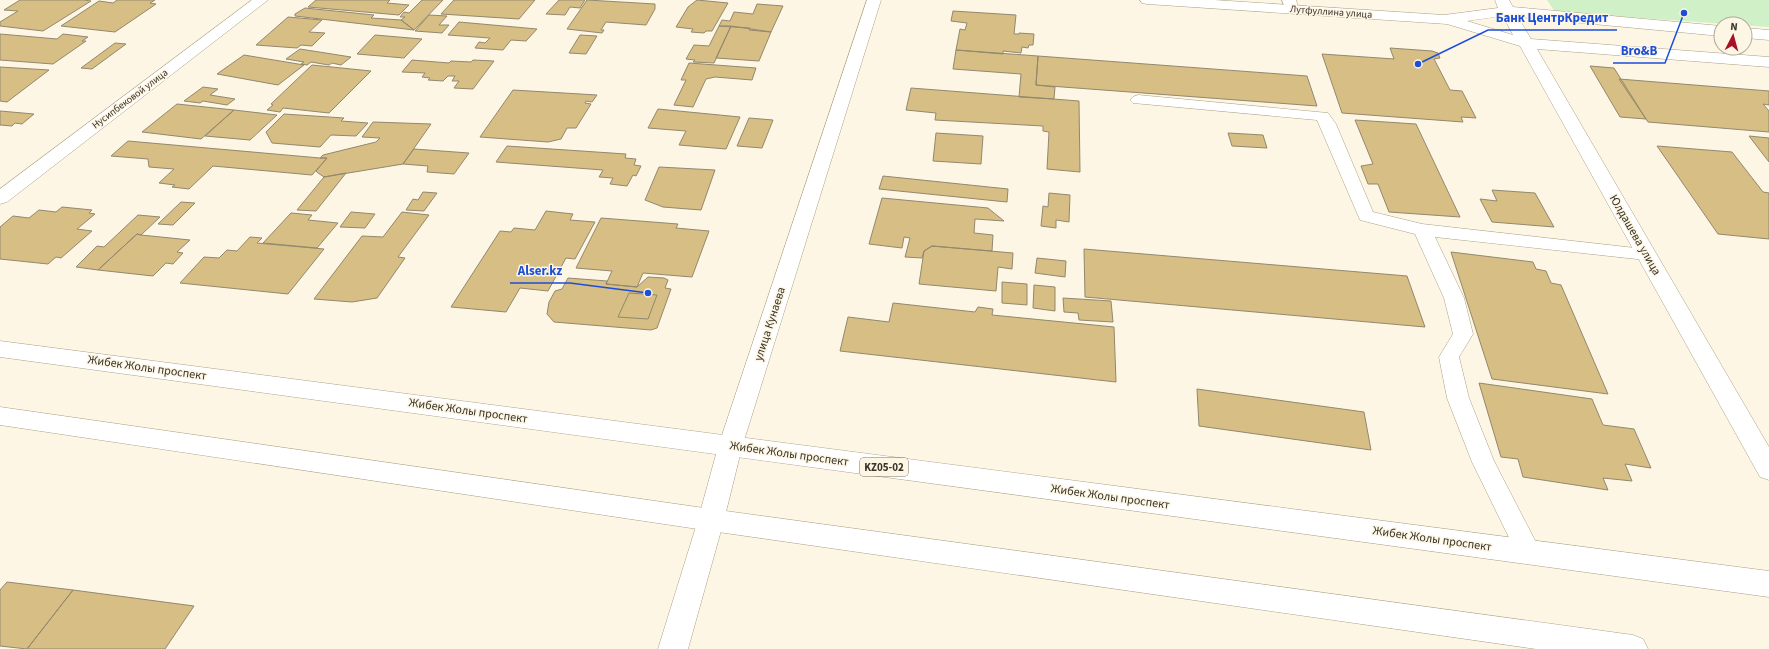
<svg xmlns="http://www.w3.org/2000/svg" width="1769" height="649" font-family="'Source Sans 3',sans-serif">
	<style>
		.green { fill: #d0f1c7 }
		.building { fill: #d6be84; stroke: #93886e }
		.lines { fill: none; stroke-linecap: round; stroke-linejoin: round }
		.lane-casing { stroke: #aba085; stroke-width: 1 }
		.street-casing { stroke: #aba085; stroke-width: 1 }
		.secondary-casing { stroke: #aba085; stroke-width: 1 }
		.highway-casing { stroke: #aba085; stroke-width: 1 }
		.lane { fill: #fff; fill-rule: evenodd }
		.street { fill: #fff; fill-rule: evenodd }
		.secondary { fill: #fff; fill-rule: evenodd }
		.highway { fill: #fff; fill-rule: evenodd }
		.labels { text-anchor: middle; dominant-baseline: central; stroke-width: 3; stroke-linejoin: round; paint-order: stroke }
		.far-street-label { font-size: 10px; fill: #383328; stroke: #fdf6e5 }
		.shield { fill: #fdf6e5; stroke: #736e61; stroke-width: 1 }
		.shield-label { font-size: 11px; font-weight: bold; fill: #383328 }
		.street-label { font-size: 12px; fill: #383328; stroke: #fdf6e5 }
		.leader { fill: none; stroke: #1d4ed8; stroke-width: 1.5 }
		.callout-dot { fill: #1d4ed8; stroke: #fdf6e5; stroke-width: 1.5 }
		.callout-label { font-size: 13px; text-anchor: middle; font-weight: bold; fill: #1d4ed8; stroke: #fdf6e5; stroke-width: 3; stroke-linejoin: round; paint-order: stroke }
	</style>
	<rect width="100%" height="100%" fill="#fdf6e5"/>
	<!-- green -->
	<path class="green" d="M1547 0H1769V27L1555 12Z"/>
	<!-- building -->
	<path class="building" d="M20 0H84L91 1 43 31 0 26V22L18 11 4 10Z
		M117 0H155L150 3 156 4 115 32 61 26 99 1 113 3Z
		M316 0H390L387 3 409 5 399 15 308 7Z
		M422 0H443L414 30 401 20 405 17H400L404 12 409 13Z
		M454 0H535L519 19 441 14Z
		M559 0H585L580 8 570 7 565 15 546 14Z
		M587 0 655 4V9L646 25 606 22 601 30H604L602 33 567 29Z
		M697 0 728 3 712 31H706L704 33 691 32 693 29 676 27 688 7Z
		M757 4 783 6 771 32 749 30 750 28 719 26 722 20 730 21 734 12 753 14Z
		M305 8 374 15 371 18 401 20 414 30 295 16V14Z
		M953 11 1016 15 1014 34H1019V33L1034 34 1033 45H1029L1028 48 1022 47 1021 53 1003 51V54L956 50 960 29 965 30 967 23 951 21Z
		M429 15 447 16 439 25H449L442 33 415 31Z
		M288 17 322 20 309 32 325 33 312 46 301 45 297 48 256 45Z
		M459 22 537 29 526 41 511 40 503 50 475 48 479 42 485 43 490 38 448 35Z
		M719 26H731L714 63 693 62 695 60 686 59 694 45 709 46Z
		M731 26 771 32 759 61 716 58Z
		M0 34 57 39 63 34 88 37 82 41H86L53 64 0 60Z
		M375 35 422 39 404 58 357 54Z
		M580 35 597 36 586 54 569 53Z
		M115 43 126 44 92 69 81 68Z
		M1390 48 1432 51 1438 53 1440 58 1434 59 1450 90 1462 91 1476 118 1461 117 1463 122 1342 113 1322 54 1394 59Z
		M300 49 351 57 341 65 332 63 329 65 311 62 307 65 301 64 304 62 286 59Z
		M956 50 1038 56 1036 85 1055 87 1054 99 1019 97 1021 74 953 69Z
		M244 55 304 65 278 85 217 74Z
		M1038 56 1307 76 1317 106 1036 85Z
		M412 60 449 63 451 61 471 62 473 60 494 61 473 89 454 88 459 81H452L455 76H448L443 81 428 80 430 78 422 77 425 73 402 72Z
		M689 63 756 68 752 80 715 77 706 79 693 107 674 105 686 80H681Z
		M312 65 371 71 329 113 283 108 280 112 267 110 273 105 271 104Z
		M1590 66 1614 68 1646 119 1620 117Z
		M0 67 49 70 7 102 0 101Z
		M1619 79 1769 91V105L1763 104 1769 111V132L1648 122Z
		M203 87 218 89 210 95 235 99 227 105 203 101 200 103 184 101Z
		M911 88 1079 101 1080 172 1047 169 1049 132 1043 131V126L935 120 936 113 906 110Z
		M513 90 597 95 592 102 586 101 585 103 591 104 576 128H567L561 139 548 142 480 137Z
		M177 104 234 110 201 139 142 132Z
		M658 109 740 117 726 149 679 145 686 131 648 128Z
		M234 110 277 115 250 140 205 136Z
		M0 111 34 114 22 124 15 123 12 126 0 125Z
		M284 114 344 118 341 121 368 123 356 136 331 135 320 147 272 143 266 132Z
		M749 118 773 120 762 148 737 146Z
		M1355 120 1416 124 1460 217 1389 212 1378 184H1368L1361 166 1373 164Z
		M373 122 431 124 403 164 324 177 318 173 316 171 327 158H320L323 155 376 142 380 138 362 137Z
		M936 133 983 136 981 164 933 161Z
		M1228 133 1263 135 1267 148 1232 146Z
		M1749 136 1769 138V162Z
		M128 141 320 158H327L312 175 213 166 189 189 172 187 175 185 159 183 174 169 149 167 148 159 111 156Z
		M507 146 626 154 625 158 636 159 634 165 641 166 636 176 633 175 627 186 610 184 613 178 599 177 603 170 496 162Z
		M1657 146 1732 152 1763 192 1769 193V239L1718 234Z
		M414 149 469 153 454 174 427 172 428 166 403 164Z
		M659 167 715 170 701 210 663 207 645 200Z
		M346 173 316 211 297 210 324 177Z
		M883 176 1008 189 1007 202 879 189Z
		M1492 190 1535 193 1554 227 1492 222 1480 199 1497 201Z
		M423 192 437 193 424 211 406 210 413 199 418 200Z
		M1049 193 1070 195 1069 222 1056 220V228L1041 226 1043 206 1048 207Z
		M882 198 988 208 1004 221 975 219 974 233 993 235 992 251 932 246 924 251 922 258 905 257 910 238 904 237 902 248 869 244Z
		M181 202 195 203 173 225 158 224Z
		M62 207 92 210 89 213 95 214 77 229 92 231 61 258 56 257 48 264 0 259V227L13 216 29 218 39 210 56 212Z
		M546 211 573 214 570 220 595 222 575 259 566 258 548 291 520 288 506 312 451 307 500 231 511 232 514 228 535 230Z
		M351 212 375 214 365 228 340 227Z
		M402 212 429 215 398 257 405 258 377 298 352 302 314 299 362 236 383 237Z
		M291 213 312 215 308 220 338 223 317 248 263 243Z
		M138 215 160 217 141 235 137 234 98 270 76 267 97 246 104 247Z
		M601 218 678 224 676 228 709 231 692 277 643 273 637 287 606 284 612 271 576 268Z
		M137 234 141 235 190 240 177 252 183 253 173 264 166 263 153 276 98 270Z
		M250 237 262 238 257 243 324 249 288 294 180 283 204 257 219 258 227 250 237 251Z
		M932 246 1013 253 1012 269 998 267 996 291 919 284 924 251Z
		M1084 249 1407 276 1425 327 1085 297Z
		M1451 252 1533 262 1536 269 1546 271 1551 283 1561 285 1608 394 1492 379Z
		M1037 258 1066 261 1065 277 1035 273Z
		M648 277 664 278 668 280 665 288 671 289 657 328 651 330 554 322 547 314 549 302 555 291 562 289 568 278 607 281 606 284 637 287Z
		M1002 282 1027 284V305L1002 303Z
		M1034 285 1055 287V311L1033 308Z
		M629 293 657 295 648 319 618 317Z
		M1063 298 1111 301 1113 322 1079 320 1078 313 1064 312Z
		M893 303 975 312 978 307 993 309 992 315 1114 327 1116 382 840 351 848 317 889 322Z
		M1479 383 1592 399 1603 425 1634 429 1651 468 1625 464 1632 481 1603 478 1608 490 1523 477 1518 459 1501 457Z
		M1197 389 1364 412 1371 450 1199 426Z
		M7 582 73 590 27 649 0 646V590Z
		M73 590 194 606 165 649H27Z"/>
	<g class="lines">
		<defs>
			<path id="lane" d="M1282 0H1296L1299 10 1297 13H1287Z
				M1138 95 1328 113 1336 124 1373 212 1422 224 1653 250 1655 254 1653 258 1646 260 1435 237 1464 298 1473 334 1459 357 1469 398 1494 461 1541 552 1538 560 1529 563 1520 560 1472 462 1447 398 1439 357 1453 334 1444 298 1415 234 1360 220 1317 120 1133 103 1130 100 1133 97Z"/>
			<path id="street" d="M252 0H268L7 202 0 204V189Z
				M1140 0H1214L1444 15 1498 8 1495 0H1509L1513 7 1721 26V36L1518 17 1531 39 1769 57V67L1537 49 1769 447V480L1760 477 1520 46 1447 24 1147 4 1142 3ZM1503 16 1513 35 1467 21Z
				M1745 28 1769 30V40L1745 38Z"/>
			<path id="secondary" d="M867 0H881L742 447 724 520 688 649H658L698 520 718 447Z"/>
			<path id="highway" d="M0 341 1769 571V597L0 357Z
				M0 407 711 509 1633 635 1643 639 1648 649H1536L711 531 0 425Z"/>
		</defs>
		<!-- lane casing -->
		<use href="#lane" class="lane-casing"/>
		<!-- street casing -->
		<use href="#street" class="street-casing"/>
		<!-- secondary casing -->
		<use href="#secondary" class="secondary-casing"/>
		<!-- highway casing -->
		<use href="#highway" class="highway-casing"/>
		<!-- lane -->
		<use href="#lane" class="lane"/>
		<!-- street -->
		<use href="#street" class="street"/>
		<!-- secondary -->
		<use href="#secondary" class="secondary"/>
		<!-- highway -->
		<use href="#highway" class="highway"/>
	</g>
	<g class="labels">
		<!-- far-street labels -->
		<g class="far-street-label">
			<text transform="translate(1331 12) rotate(4)">Лутфуллина улица</text>
			<text transform="translate(130 99) rotate(-37)">Нусипбековой улица</text>
		</g>
		<!-- shield labels -->
		<rect class="shield" x="860" y="458" width="48" height="18" rx="3"/>
		<g class="shield-label">
			<text x="884" y="467">KZ05-02</text>
		</g>
		<!-- street labels -->
		<g class="street-label">
			<text transform="translate(1635 235) rotate(60)">Юлдашева улица</text>
			<text transform="translate(770 324) rotate(-72)">улица Кунаева</text>
			<text transform="translate(147 368) rotate(8)">Жибек Жолы проспект</text>
			<text transform="translate(468 411) rotate(8)">Жибек Жолы проспект</text>
			<text transform="translate(789 454) rotate(8)">Жибек Жолы проспект</text>
			<text transform="translate(1110 497) rotate(8)">Жибек Жолы проспект</text>
			<text transform="translate(1432 539) rotate(8)">Жибек Жолы проспект</text>
		</g>
	</g>
	<!-- callouts -->
	<path class="leader" d="M1418 64L1488 30H1617M1684 13L1665 63H1613M648 293L570 283H510"/>
	<g class="callout-dot">
		<circle cx="1418" cy="64" r="4"/>
		<circle cx="1684" cy="13" r="4"/>
		<circle cx="648" cy="293" r="4"/>
	</g>
	<g class="callout-label">
		<text x="1552" y="22">Банк ЦентрКредит</text>
		<text x="1639" y="55">Bro&amp;B</text>
		<text x="540" y="275">Alser.kz</text>
	</g>
	<!-- north arrow -->
	<g transform="translate(1733 36) rotate(6)"><circle r="19" fill="#fdf6e5" stroke="#aea899"/>
	<path d="M0-3L7 15L0 10L-7 15Z" fill="#a91226"/>
	<text y="-6" font-size="11" font-weight="bold" text-anchor="middle" fill="#383328">N</text>
	</g>
</svg>
